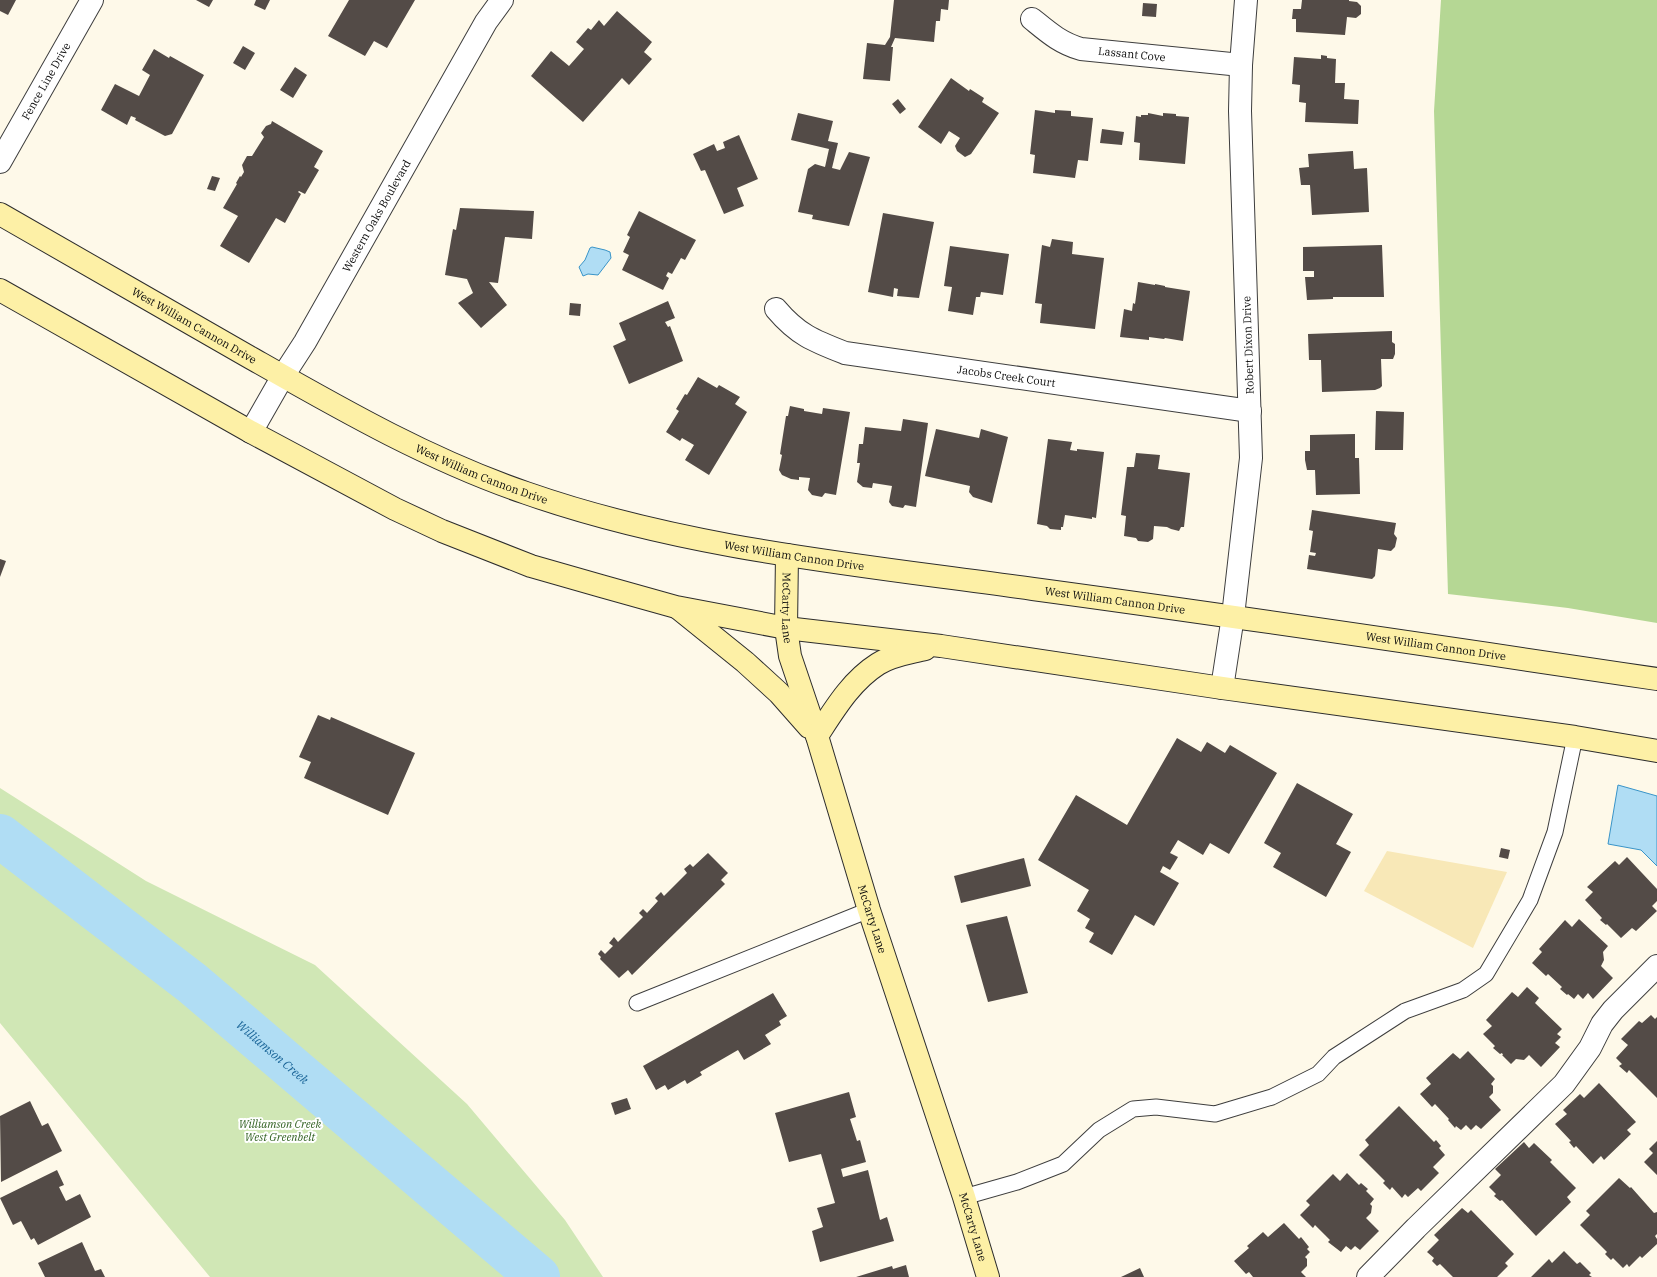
<svg xmlns="http://www.w3.org/2000/svg" width="1657" height="1277" font-family="'IBM Plex Serif',serif">
	<style>
		.green { fill: #d0e7b5 }
		.forest { fill: #b5d794 }
		.sand { fill: #f8e8b7 }
		.water { fill: #b0ddf4; stroke: #3994c8 }
		.lines { fill: none; stroke-linecap: round; stroke-linejoin: round }
		.river { stroke: #b0ddf4; stroke-width: 44 }
		.building { fill: #534b47 }
		.lane-casing { stroke: #3e3e3e; stroke-width: 17 }
		.street-casing { stroke: #3e3e3e; stroke-width: 24 }
		.secondary-casing { stroke: #2d2d2d; stroke-width: 24 }
		.lane { stroke: #fff; stroke-width: 15 }
		.street { stroke: #fff; stroke-width: 22 }
		.secondary { stroke: #fdf0a6; stroke-width: 22 }
		.labels { text-anchor: middle; dominant-baseline: central; stroke-width: 4; stroke-linejoin: round; paint-order: stroke }
		.street-label { font-size: 11px; fill: #0b0b0b; stroke: #fff }
		.park-label { font-size: 11px; font-style: italic; fill: #2e5f1e; stroke: #fff }
		.water-label { font-size: 12px; font-style: italic; fill: #196497; stroke: #fff }
	</style>
	<rect width="100%" height="100%" fill="#fef9e9"/>
	<!-- green -->
	<path class="green" d="M0 788 146 881 315 965 467 1104 565 1220 603 1277H210L0 1023Z"/>
	<!-- forest -->
	<path class="forest" d="M1441 0H1657V623L1568 608 1448 594 1434 111Z"/>
	<!-- sand -->
	<path class="sand" d="M1387 851 1507 872 1473 948 1364 891Z"/>
	<!-- water -->
	<path class="water" d="M592 247 605 250 610 252 611 258 598 275 588 274 583 276 579 267 585 260 590 248Z
		M1618 785 1657 796V866L1641 850 1608 844Z"/>
	<g class="lines">
		<!-- river -->
		<path class="river" id="s1" d="M0 836 192 983 538 1277"/>
	</g>
	<!-- building -->
	<path class="building" d="M0 0H16L8 15 0 11Z
		M196 0H213L209 7Z
		M256 0H270L265 10 254 5Z
		M349 0H415L387 48 374 41 365 56 328 36Z
		M894 0H949L948 10 941 9 940 21H936L934 42 895 38 891 47H893L890 81 863 79 867 43 885 45 890 37Z
		M1302 0H1349V1L1357 2 1361 6V14L1356 18 1347 17 1345 35 1296 32V19H1292L1293 9H1301Z
		M1143 3 1157 4 1156 17 1142 16Z
		M617 11 652 42 644 52 652 59 629 85 622 78 583 122 531 76 551 51 569 66 584 49 576 42 588 28 591 30 599 20 604 26Z
		M243 46 255 53 245 70 233 63Z
		M154 49 169 58 170 56 204 75 172 134 165 136 135 120 136 118 131 116 127 125 101 110 115 84 139 96 150 75 142 70Z
		M1321 55 1327 56V58L1336 59 1335 83H1345L1344 99 1359 100 1358 124 1305 122 1306 103 1299 102 1300 85 1292 84 1294 57 1321 59Z
		M295 67 307 75 293 98 280 90Z
		M951 78 969 91 970 89 984 98 982 102 999 113 971 154 965 157 957 151 955 146 960 138 949 131 941 144 918 127Z
		M898 99 906 109 900 114 892 104Z
		M1035 110 1055 113V110L1071 111V116L1093 118 1088 161 1078 160 1075 178 1033 173 1035 155 1030 154Z
		M798 113 833 121 828 141 838 143 832 168 840 170 849 152 870 157 849 226 812 219 813 215 798 212 808 169 815 164 825 167 829 149 791 140Z
		M1148 113 1163 116V113L1176 114V116L1189 117 1185 164 1139 160 1140 143 1134 142 1136 116 1141 117V115H1148Z
		M272 121 323 151 314 167 319 170 305 194 299 191 298 192 301 194 285 223 276 218 249 263 220 246 238 216 223 208 237 184 236 183 240 176 241 177 244 172 242 165 247 156H252L264 137 261 133 266 126 271 124Z
		M1102 129 1124 132 1122 145 1100 143Z
		M739 135 758 179 737 188 744 206 724 214 705 170 701 171 693 154 714 144 717 151 725 148 723 142Z
		M1353 151 1354 169 1367 168 1369 212 1312 215 1310 185H1301L1299 168 1309 167 1308 154Z
		M212 176 220 178 215 191 207 189Z
		M460 208 534 211 532 239 505 237 498 283 489 282 507 305 481 328 458 303 473 293 467 279 445 275 453 229 456 230Z
		M639 211 696 240 685 260 681 258 672 274 668 272 666 276 669 278 663 290 622 270 629 255 623 252 630 237 627 235Z
		M883 213 934 222 919 298 897 296 898 289 894 288 893 297 868 292Z
		M1052 239 1073 242 1072 254 1104 258 1095 329 1040 323 1042 304 1035 303 1042 245 1050 247Z
		M1382 245 1384 297H1333V299L1307 300 1305 277H1314V271H1303V247Z
		M950 246 1009 254 1003 295 981 292 980 297H976L973 315 948 311 952 287 944 286Z
		M1138 282 1155 285V284L1165 286V287L1190 291 1183 341 1165 338 1164 339 1149 337V340L1120 337 1124 309 1132 311 1133 303 1135 304Z
		M668 301 675 318 665 322 668 327 670 326 683 361 629 384 613 346 626 340 619 323Z
		M570 303 581 304 580 316 569 315Z
		M1392 331V342L1395 344V354L1393 359H1381L1382 386 1380 388 1375 390 1322 392 1321 360H1309L1308 334Z
		M698 377 717 388 719 385 740 397 735 404 747 412 709 475 685 460 694 445 682 438 680 441 666 432 679 411 676 409 685 394 687 395Z
		M790 406 804 409V411L822 414 823 408 850 412 836 495 825 493 822 497 812 495 808 490 810 478 799 477V480L791 479 782 475 779 470 782 455 780 454 786 416H788Z
		M1376 411 1404 412 1403 450H1375Z
		M903 419 928 423 916 507 905 505 903 508 892 506 889 502 892 486 873 483 872 488 863 487 857 482 860 463H857L859 444H863L865 427 901 431Z
		M936 429 979 438 981 429 1008 437 992 503 973 497 969 492 970 486 925 476Z
		M1355 434V458H1359L1360 494 1316 495 1315 470H1307L1305 460V451H1310V435Z
		M1048 439 1072 442 1070 450 1077 451V449L1104 452 1096 518 1092 517V519L1065 515 1063 527H1061V530L1050 529 1047 526 1037 524Z
		M1136 453 1160 455 1158 469 1190 473 1184 527H1181L1179 531 1171 529 1167 527 1154 526 1153 539 1148 542 1138 541 1136 538 1124 536 1126 516 1121 515 1127 467H1134Z
		M1312 510 1396 523 1394 534 1397 538 1395 547 1391 551 1378 549 1375 576 1372 579 1307 569 1309 555 1315 556 1316 553 1310 552 1313 531 1309 530Z
		M0 559 6 561 0 577Z
		M318 715 330 720 331 717 415 753 388 815 304 778 311 762 299 757Z
		M1177 738 1201 752 1207 742 1225 753 1230 745 1277 773 1229 854 1210 843 1203 855 1178 840 1170 853 1178 857 1170 870 1163 866 1160 872 1179 883 1154 926 1135 915 1112 955 1089 942 1094 933 1085 928 1090 919 1077 911 1089 890 1038 860 1076 795 1127 825Z
		M1297 783 1353 814 1336 844 1351 852 1326 897 1273 867 1281 853 1264 843Z
		M1501 848 1510 850 1508 859 1499 857Z
		M708 853 728 873 721 880 725 884 632 975 628 970 619 978 600 959 601 957 598 954 601 950 605 954 613 946 609 943 614 937 618 942 643 917 639 913 643 909 647 913 658 901 655 898 661 892 664 896 687 873 684 869 690 864 693 867Z
		M1627 857 1657 889V901L1652 906 1657 911 1636 931 1632 928 1621 938 1607 924 1606 925 1600 920 1602 918 1585 900 1593 892 1587 887 1615 861 1619 865Z
		M1024 858 1031 886 961 903 954 876Z
		M1007 916 1028 993 988 1002 966 925Z
		M1579 919 1608 946 1603 952 1604 960 1601 966 1613 978 1593 999 1588 993 1583 999 1578 994 1574 999 1568 994 1567 995 1560 989 1562 987 1548 974 1546 976 1532 963 1542 952 1539 949 1565 920 1572 927Z
		M1527 987 1539 998 1535 1003 1562 1029 1557 1034 1561 1037 1555 1043 1560 1047 1541 1067 1529 1055 1524 1060 1516 1059 1511 1064 1502 1055H1503L1502 1053 1500 1054 1493 1048 1495 1046 1483 1034 1492 1026 1486 1020 1512 992 1518 997Z
		M773 993 787 1016 779 1021 781 1025 765 1035 771 1044 744 1060 738 1050 700 1072 702 1075 687 1084 685 1080 668 1090 665 1085 656 1090 643 1066Z
		M1651 1015 1655 1019 1657 1017V1098L1629 1070 1627 1073 1619 1066 1622 1064 1616 1058 1628 1045 1621 1039 1639 1021 1642 1023Z
		M1468 1051 1495 1079 1491 1084 1493 1086V1093L1489 1097 1501 1110 1481 1129 1476 1125 1471 1130 1466 1125 1461 1130 1456 1126 1455 1128 1448 1120 1449 1119 1435 1104 1432 1107 1420 1094 1431 1084 1426 1078 1453 1053 1460 1059Z
		M1599 1083 1636 1122 1627 1130 1631 1134 1604 1160 1601 1156 1593 1164 1576 1146 1574 1148 1569 1142 1571 1141 1555 1124 1567 1114 1563 1110 1580 1094 1584 1098Z
		M849 1092 856 1117 850 1119 857 1141 860 1140 866 1162 841 1169 843 1177 868 1170 880 1220 887 1217 894 1241 820 1262 812 1231 823 1227 817 1208 835 1203 821 1154 789 1162 775 1113Z
		M627 1098 631 1109 615 1115 611 1103Z
		M30 1101 42 1126 48 1123 62 1151 1 1182 0 1116Z
		M1399 1106 1434 1142 1436 1140 1441 1146 1439 1148 1445 1155 1433 1167 1439 1173 1421 1191 1418 1188 1408 1197 1405 1194 1402 1198 1392 1187 1390 1190 1383 1183 1385 1181 1359 1155 1369 1145 1365 1140Z
		M1657 1141V1175L1644 1162 1653 1153 1649 1149Z
		M1524 1142 1529 1148 1534 1143 1552 1160 1550 1162 1576 1188 1567 1197 1571 1202 1536 1236 1502 1200 1500 1201 1494 1196 1496 1194 1489 1187 1501 1175 1495 1169Z
		M57 1170 64 1185 59 1187 66 1201 80 1194 91 1217 38 1245 34 1238 31 1240 21 1221 13 1225 0 1198Z
		M1347 1173 1359 1185 1361 1183 1368 1189 1366 1191 1374 1199 1370 1204 1372 1206 1371 1213 1366 1218 1379 1231 1360 1250 1355 1246 1351 1250 1346 1246 1341 1252 1328 1242 1330 1240 1315 1225 1313 1228 1300 1215 1310 1205 1306 1201 1333 1174 1340 1181Z
		M1619 1178 1630 1188 1631 1187 1654 1213 1657 1212V1234L1655 1236 1657 1239V1244L1642 1258 1640 1256 1629 1267 1627 1264 1623 1268 1613 1258 1611 1260 1605 1254 1607 1252 1580 1225 1590 1215 1586 1211Z
		M1462 1208 1468 1213 1471 1210 1514 1254 1505 1263 1508 1266 1497 1277H1453L1440 1264 1437 1266 1432 1261 1434 1258 1427 1252 1439 1240 1434 1235Z
		M1284 1223 1299 1239 1301 1237 1309 1247 1307 1249 1310 1252 1305 1257 1307 1259V1266L1301 1272 1306 1277H1253L1249 1272 1246 1274 1234 1261 1249 1248 1247 1246 1263 1232 1268 1237Z
		M82 1242 95 1271 101 1269 105 1277H45L38 1263Z
		M1564 1251 1577 1264 1580 1262 1591 1273 1589 1275 1592 1277H1531L1549 1259 1552 1263Z
		M906 1265 909 1277H856L892 1266 893 1269Z
		M1140 1268 1144 1277H1121Z"/>
	<g class="lines">
		<defs>
			<path id="lane" d="M637 1003 869 910
				M964 1197 1017 1182 1063 1164 1099 1130 1133 1109 1156 1107 1215 1114 1272 1097 1318 1074 1334 1057 1405 1011 1463 990 1486 974 1530 900 1555 832 1575 737"/>
			<g id="street">
				<path id="s2" d="M1032 19C1048 32 1060 43 1081 49L1241 65"/>
				<path id="s3" d="M0 162 92 0"/>
				<path id="s4" d="M776 309C798 335 814 341 845 353L1250 411"/>
				<path id="s5" d="M251 432 283 376 305 342 486 22 502 0"/>
				<path d="M1222 688 1233 616 1251 458 1240 111 1241 65 1246 0"/>
				<path d="M1368 1277 1416 1228 1564 1084 1590 1048 1602 1024 1613 1010 1657 966"/>
			</g>
			<g id="secondary">
				<path id="s6" d="M0 214C84 262 167 310 251 358 339 408 429 460 526 493 689 550 863 565 1033 589 1241 617 1449 648 1657 679"/>
				<path d="M0 290 251 432 395 509 442 531 531 566 601 586 676 607 786 628 941 646 1222 688 1575 737 1657 751"/>
				<path id="s7" d="M787 555 786 628 790 656 817 736 869 910 964 1197 988 1277"/>
				<path d="M678 608 745 662 779 693 809 727"/>
				<path d="M817 736C834 710 851 681 878 664 892 655 909 653 925 649"/>
			</g>
		</defs>
		<!-- lane casing -->
		<use href="#lane" class="lane-casing"/>
		<!-- street casing -->
		<use href="#street" class="street-casing"/>
		<!-- secondary casing -->
		<use href="#secondary" class="secondary-casing"/>
		<!-- lane -->
		<use href="#lane" class="lane"/>
		<!-- street -->
		<use href="#street" class="street"/>
		<!-- secondary -->
		<use href="#secondary" class="secondary"/>
	</g>
	<g class="labels">
		<!-- street labels -->
		<g class="street-label">
			<text stroke="none"><textPath href="#s2" startOffset="109">Lassant Cove</textPath></text>
			<text stroke="none"><textPath href="#s3" startOffset="93">Fence Line Drive</textPath></text>
			<text stroke="none"><textPath href="#s5" startOffset="250">Western Oaks Boulevard</textPath></text>
			<text stroke="none"><textPath href="#s6" startOffset="224">West William Cannon Drive</textPath></text>
			<text transform="translate(1248 345) rotate(-92)">Robert Dixon Drive</text>
			<text stroke="none"><textPath href="#s4" startOffset="246">Jacobs Creek Court</textPath></text>
			<text stroke="none"><textPath href="#s6" startOffset="548">West William Cannon Drive</textPath></text>
			<text stroke="none"><textPath href="#s6" startOffset="872">West William Cannon Drive</textPath></text>
			<text stroke="none"><textPath href="#s6" startOffset="1196">West William Cannon Drive</textPath></text>
			<text stroke="none"><textPath href="#s7" startOffset="53">McCarty Lane</textPath></text>
			<text stroke="none"><textPath href="#s6" startOffset="1520">West William Cannon Drive</textPath></text>
			<text stroke="none"><textPath href="#s7" startOffset="377">McCarty Lane</textPath></text>
			<text stroke="none"><textPath href="#s7" startOffset="701">McCarty Lane</textPath></text>
		</g>
		<!-- park labels -->
		<g class="park-label">
			<text x="280" y="1124">Williamson Creek<tspan x="280" dy="13">West Greenbelt</tspan></text>
		</g>
		<!-- water labels -->
		<g class="water-label">
			<text stroke="none"><textPath href="#s1" startOffset="348">Williamson Creek</textPath></text>
		</g>
	</g>
</svg>
